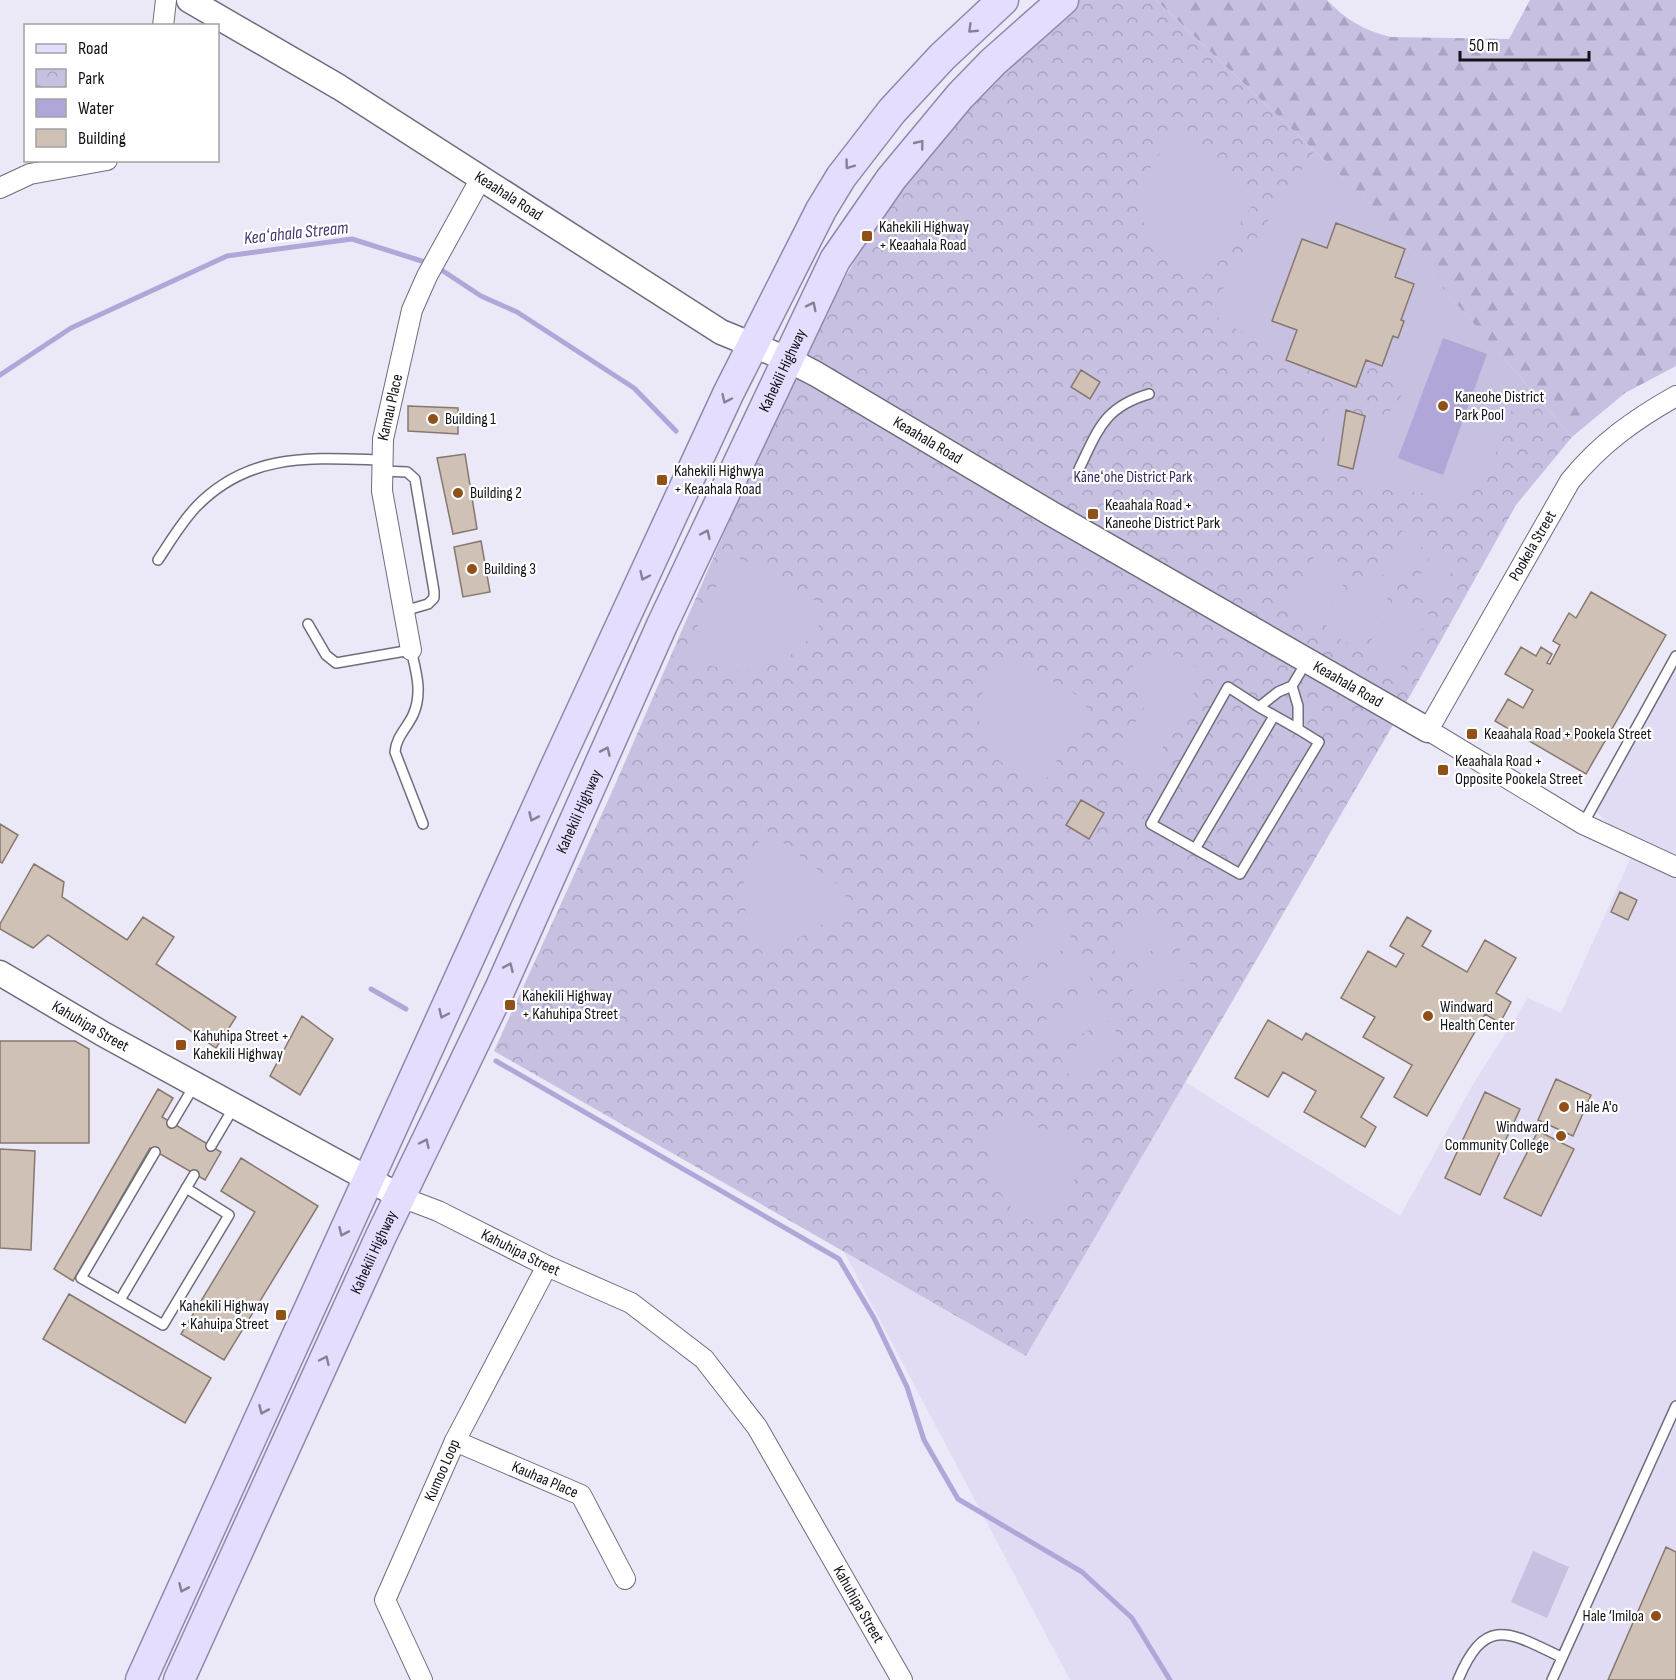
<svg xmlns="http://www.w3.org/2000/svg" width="1676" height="1680" font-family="'Sofia Sans Condensed',sans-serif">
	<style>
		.built { fill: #e1dcf4 }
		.forest { fill: url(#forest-firs) }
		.park { fill: url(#park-crowns) }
		.garden { fill: #c7c0e1 }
		.water { fill: #b0a6d7 }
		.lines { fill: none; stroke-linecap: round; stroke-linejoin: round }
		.stream { stroke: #b0a6d7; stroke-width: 5 }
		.building { fill: #cfc1b6; stroke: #86786e; stroke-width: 1.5 }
		.service-casing { stroke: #6f6d7b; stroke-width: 12 }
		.minor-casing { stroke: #6f6d7b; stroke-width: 22 }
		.tertiary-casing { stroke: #6f6d7b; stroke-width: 27 }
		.primary-casing { stroke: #8f88ab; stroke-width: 33 }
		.service { stroke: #fff; stroke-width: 9 }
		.minor { stroke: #fff; stroke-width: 20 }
		.tertiary { stroke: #fff; stroke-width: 24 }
		.primary { stroke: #e4ddfd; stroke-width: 30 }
		.oneway { stroke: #868296 }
		.poi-dot { fill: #905118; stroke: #fff; stroke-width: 2 }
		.labels { text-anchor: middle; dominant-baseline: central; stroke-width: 4.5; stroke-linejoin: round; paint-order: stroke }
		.street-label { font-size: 16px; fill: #131217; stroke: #fff }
		.poi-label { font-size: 16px; fill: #131217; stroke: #fff; text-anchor: start }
		.park-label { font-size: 16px; fill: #3b2964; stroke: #fff }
		.water-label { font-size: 18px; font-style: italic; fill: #473672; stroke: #fff }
	</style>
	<defs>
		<pattern id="forest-firs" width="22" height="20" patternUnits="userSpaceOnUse" patternTransform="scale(1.5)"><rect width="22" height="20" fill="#c7c0e1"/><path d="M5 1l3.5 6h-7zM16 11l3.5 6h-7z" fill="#aaa4c0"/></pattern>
		<pattern id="park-crowns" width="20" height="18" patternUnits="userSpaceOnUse" patternTransform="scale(1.5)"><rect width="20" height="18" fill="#c7c0e1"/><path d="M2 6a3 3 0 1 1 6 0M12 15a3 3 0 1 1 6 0" fill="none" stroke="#aaa4c0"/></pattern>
	</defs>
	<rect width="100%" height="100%" fill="#ebe8f8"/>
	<!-- built -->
	<path class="built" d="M1676 656V1680H1070L844 1252 1026 1356 1185 1082 1400 1216 1472 1086 1528 998 1561 1013 1635 848 1591 807Z"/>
	<!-- forest -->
	<path class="forest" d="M1156 0H1327C1346 20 1365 31 1391 37L1509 39 1530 0H1676V366L1625 393 1572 437 1365 199Z"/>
	<!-- park -->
	<path class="park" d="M1075 0H1156L1365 199 1572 437 1516 505 1415 687 1026 1356 494 1051 615 785 781 401 825 314 882 212 956 110Z"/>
	<!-- garden -->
	<path class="garden" d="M1176 135 1259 195 1202 279C1134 241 1117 195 1176 135Z
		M1314 151 1365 199 1511 367C1524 414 1492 462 1468 500L1381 487 1320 469 1329 405 1381 420 1395 406 1404 391 1397 372 1366 360 1356 387 1286 360 1208 311Z
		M1403 530 1424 542 1400 585 1379 573Z
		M1435 549 1457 562 1432 606 1409 593Z
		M1318 550 1352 569 1318 627 1285 607Z
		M739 558 830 609C795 669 747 686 684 655L728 562Z
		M1357 573 1391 592 1358 649 1324 630Z
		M1396 595 1430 615 1398 672 1364 653Z
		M1156 646 1206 672 1145 778 1115 758 1144 708 1133 665 1148 660Z
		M1006 655 1082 698 1087 709 1043 784C976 765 958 708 1006 655Z
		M766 830 841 887 847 899 844 911 765 958C748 927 736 894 749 858 752 849 761 839 766 830Z
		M1165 912 1178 938 1121 965 1109 939Z
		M1062 918 1075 944 1020 971 1007 946Z
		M1183 949 1195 974 1138 1001 1126 976Z
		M1079 953 1091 978 1036 1004 1023 979Z
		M1098 993 1111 1019 1056 1047 1043 1021Z
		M1114 1028 1127 1053 1072 1080 1059 1055Z
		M1010 1115 1080 1146 1085 1160 1048 1228C1039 1224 1029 1221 1022 1216 998 1200 979 1160 995 1133 999 1126 1006 1120 1010 1115Z
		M1533 1551 1569 1567 1547 1618 1511 1602Z"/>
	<!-- water -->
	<path class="water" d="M1443 338 1487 354 1443 475 1398 458Z"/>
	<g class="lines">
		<!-- stream -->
		<path class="stream" d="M437 267 481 296 517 312 634 388 676 431
			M0 375 71 328 227 256 352 239 428 263
			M371 989 406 1009
			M496 1061 839 1259 874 1318 907 1387 924 1440 958 1499 1082 1572 1132 1618 1170 1680"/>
	</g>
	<!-- building -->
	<path class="building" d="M1336 223 1405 249 1395 277 1414 284 1401 320 1404 321 1398 338 1393 336 1382 366 1366 360 1356 387 1286 360 1297 330 1272 321 1302 239 1327 248Z
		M1081 370 1100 382 1090 399 1071 387Z
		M408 406 458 408V434L408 431Z
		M1346 410 1365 416 1353 469 1338 465Z
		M465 454 477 529 453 534 437 458Z
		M481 541 490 592 463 597 454 547Z
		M1591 592 1666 635 1586 774 1495 721 1508 699 1523 708 1533 690 1505 674 1521 647 1536 656 1541 647 1552 654 1547 663 1550 664 1560 645 1553 641 1569 613 1576 618Z
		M1081 800 1104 813 1089 839 1066 825Z
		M0 824 18 835 2 863 0 862Z
		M34 864 64 882 62 897 127 940 143 917 174 937 156 964 236 1017 216 1048 48 935 33 948 0 929V924Z
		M1620 892 1637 900 1628 920 1611 912Z
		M1407 917 1431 931 1422 946 1467 972 1485 940 1516 958 1496 993 1511 1002 1500 1023 1485 1014 1427 1116 1394 1097 1412 1065 1363 1037 1375 1017 1341 998 1368 951 1396 967 1404 954 1390 946Z
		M302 1016 333 1039 300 1095 270 1076Z
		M1268 1020 1302 1040 1306 1033 1384 1078 1361 1117 1376 1127 1365 1147 1304 1112 1316 1091 1283 1072 1268 1097 1235 1078Z
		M0 1041H75L89 1049V1143H0Z
		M1556 1079 1591 1095 1573 1136 1538 1120Z
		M158 1089 173 1098 162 1117 221 1152 205 1180 150 1148 73 1281 54 1269Z
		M1485 1092 1520 1109 1480 1195 1445 1178Z
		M1538 1131 1574 1149 1541 1216 1504 1198Z
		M0 1149 35 1151 31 1250 0 1248Z
		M241 1158 318 1206 224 1360 181 1334 255 1212 221 1191Z
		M69 1294 211 1378 185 1423 43 1339Z
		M1666 1547 1676 1552V1680H1608Z"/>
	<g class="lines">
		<defs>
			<path id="service" d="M1079 469C1098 430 1104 407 1149 394
				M382 471 407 472 415 479 434 591V598L428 604 404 611
				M158 560C170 542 181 523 196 507 249 452 311 458 381 460
				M308 624 326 655 336 663 411 650C416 671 423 693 413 715 407 728 396 737 395 752L423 824
				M1292 686 1298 706V729L1319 742 1240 874 1151 824 1228 687 1259 707 1278 692 1292 686 1307 661
				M1259 707 1298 729
				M1583 824 1676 656
				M1195 849 1274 716
				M172 1123 194 1086
				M211 1146 234 1107
				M155 1152 81 1278 163 1325 229 1215 186 1188
				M120 1300 194 1175
				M1458 1680C1485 1615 1509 1632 1561 1657
				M1552 1680 1676 1406"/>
			<g id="minor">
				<path d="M163 26 166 0"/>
				<path d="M0 188 30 174 107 160"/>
				<path d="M1676 396C1635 419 1600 444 1570 481L1428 730 1583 824 1676 867"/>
				<path id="s1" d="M411 650 382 491 383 439 412 310 427 276 480 180"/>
				<path id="s2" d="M401 1197 438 1211 547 1266 631 1303 704 1359 757 1427 902 1680"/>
				<path id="s3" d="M455 1441 581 1495 625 1579"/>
				<path id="s4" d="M422 1680 385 1600 455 1441 547 1266"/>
			</g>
			<g id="tertiary">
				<path id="s5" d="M189 0 339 87 721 332 787 359 816 374 1052 514 1428 730"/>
				<path id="s6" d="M0 973 103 1034 401 1197"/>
			</g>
			<g id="primary">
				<path d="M141 1680 557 764 728 394 821 210 841 177 892 111 942 57 1003 0"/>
				<path id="s7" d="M179 1680 381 1236 500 989 662 625 835 260 891 179 960 96 993 62 1063 0"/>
			</g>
		</defs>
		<!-- service casing -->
		<use href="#service" class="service-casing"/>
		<!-- minor casing -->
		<use href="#minor" class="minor-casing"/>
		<!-- tertiary casing -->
		<use href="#tertiary" class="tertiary-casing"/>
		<!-- primary casing -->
		<use href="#primary" class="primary-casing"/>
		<!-- service -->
		<use href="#service" class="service"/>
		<!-- minor -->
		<use href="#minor" class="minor"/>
		<!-- tertiary -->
		<use href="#tertiary" class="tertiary"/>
		<!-- primary -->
		<use href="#primary" class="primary"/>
	</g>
	<!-- one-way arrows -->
	<defs><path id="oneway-chevron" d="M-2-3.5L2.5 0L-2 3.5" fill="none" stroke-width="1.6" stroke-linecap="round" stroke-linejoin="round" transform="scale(1.5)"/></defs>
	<g class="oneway">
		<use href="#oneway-chevron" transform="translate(972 29) rotate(136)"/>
		<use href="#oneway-chevron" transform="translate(920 144) rotate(-51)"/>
		<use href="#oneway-chevron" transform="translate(849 165) rotate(126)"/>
		<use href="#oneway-chevron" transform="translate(812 306) rotate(-64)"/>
		<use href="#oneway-chevron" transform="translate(726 399) rotate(115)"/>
		<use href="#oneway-chevron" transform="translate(706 534) rotate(-65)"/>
		<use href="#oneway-chevron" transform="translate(644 576) rotate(115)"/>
		<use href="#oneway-chevron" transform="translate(606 751) rotate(-66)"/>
		<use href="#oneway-chevron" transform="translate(533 817) rotate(114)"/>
		<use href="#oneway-chevron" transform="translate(509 967) rotate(-66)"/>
		<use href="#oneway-chevron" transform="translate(443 1014) rotate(115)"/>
		<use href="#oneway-chevron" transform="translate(425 1143) rotate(-65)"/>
		<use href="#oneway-chevron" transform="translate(343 1232) rotate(114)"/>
		<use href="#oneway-chevron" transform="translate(325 1360) rotate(-65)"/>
		<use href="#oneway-chevron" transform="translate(263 1410) rotate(114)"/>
		<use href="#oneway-chevron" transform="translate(183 1588) rotate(114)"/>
	</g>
	<!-- markers -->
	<g class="poi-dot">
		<rect x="861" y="230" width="12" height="12" rx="3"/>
		<circle cx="1443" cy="406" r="6"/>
		<circle cx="433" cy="419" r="6"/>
		<rect x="656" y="474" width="12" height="12" rx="3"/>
		<circle cx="458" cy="493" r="6"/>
		<rect x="1087" y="508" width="12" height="12" rx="3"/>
		<circle cx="472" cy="569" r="6"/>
		<rect x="1466" y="728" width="12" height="12" rx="3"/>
		<rect x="1437" y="764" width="12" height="12" rx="3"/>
		<rect x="504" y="999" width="12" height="12" rx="3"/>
		<circle cx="1428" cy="1016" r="6"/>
		<rect x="175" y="1039" width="12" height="12" rx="3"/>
		<circle cx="1564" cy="1107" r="6"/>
		<circle cx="1561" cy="1136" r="6"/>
		<rect x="275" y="1309" width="12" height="12" rx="3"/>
		<circle cx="1656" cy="1616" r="6"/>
	</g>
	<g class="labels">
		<!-- street labels -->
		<g class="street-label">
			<text stroke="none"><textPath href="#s5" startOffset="375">Keaahala Road</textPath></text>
			<text stroke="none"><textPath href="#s7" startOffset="1442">Kahekili Highway</textPath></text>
			<text stroke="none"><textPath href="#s1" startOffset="246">Kamau Place</textPath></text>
			<text stroke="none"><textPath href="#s5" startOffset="861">Keaahala Road</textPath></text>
			<text transform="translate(1533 546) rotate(-60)">Pookela Street</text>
			<text stroke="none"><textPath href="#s5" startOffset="1347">Keaahala Road</textPath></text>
			<text stroke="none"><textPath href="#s7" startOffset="956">Kahekili Highway</textPath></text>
			<text stroke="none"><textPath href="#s6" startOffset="105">Kahuhipa Street</textPath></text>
			<text stroke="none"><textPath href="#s2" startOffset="132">Kahuhipa Street</textPath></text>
			<text stroke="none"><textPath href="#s7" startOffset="470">Kahekili Highway</textPath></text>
			<text stroke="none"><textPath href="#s4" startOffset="230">Kumoo Loop</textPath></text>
			<text stroke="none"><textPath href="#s3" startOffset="98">Kauhaa Place</textPath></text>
			<text stroke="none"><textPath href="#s2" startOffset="636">Kahuhipa Street</textPath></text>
		</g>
		<!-- poi labels -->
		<g class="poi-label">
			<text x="879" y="227">Kahekili Highway<tspan x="879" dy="18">+ Keaahala Road</tspan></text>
			<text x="1455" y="397">Kaneohe District<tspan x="1455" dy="18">Park Pool</tspan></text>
			<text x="445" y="419">Building 1</text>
			<text x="674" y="471">Kahekili Highwya<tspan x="674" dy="18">+ Keaahala Road</tspan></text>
			<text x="470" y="493">Building 2</text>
			<text x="1105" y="505">Keaahala Road +<tspan x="1105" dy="18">Kaneohe District Park</tspan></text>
			<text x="484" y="569">Building 3</text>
			<text x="1484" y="734">Keaahala Road + Pookela Street</text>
			<text x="1455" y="761">Keaahala Road +<tspan x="1455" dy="18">Opposite Pookela Street</tspan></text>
			<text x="522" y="996">Kahekili Highway<tspan x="522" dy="18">+ Kahuhipa Street</tspan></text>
			<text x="1440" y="1007">Windward<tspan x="1440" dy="18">Health Center</tspan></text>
			<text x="193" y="1036">Kahuhipa Street +<tspan x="193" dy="18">Kahekili Highway</tspan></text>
			<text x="1576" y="1107">Hale A'o</text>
			<text x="1549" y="1127" text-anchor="end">Windward<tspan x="1549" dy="18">Community College</tspan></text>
			<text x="269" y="1306" text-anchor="end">Kahekili Highway<tspan x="269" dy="18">+ Kahuipa Street</tspan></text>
			<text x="1644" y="1616" text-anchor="end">Hale ‘Imiloa</text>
		</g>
		<!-- park labels -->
		<g class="park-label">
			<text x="1133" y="477">Kāneʻohe District Park</text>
		</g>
		<!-- water labels -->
		<g class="water-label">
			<text transform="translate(296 233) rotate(-6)">Keaʻahala Stream</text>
		</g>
	</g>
	<!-- legend -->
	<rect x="24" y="24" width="195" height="138" fill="#ffffff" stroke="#a1a0a2" stroke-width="1.5"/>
	<rect x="36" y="44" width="30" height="9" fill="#e4ddfd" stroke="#a1a0a2" stroke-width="1.5"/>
	<text x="78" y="54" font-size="18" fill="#131217">Road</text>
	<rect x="36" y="69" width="30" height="18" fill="url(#park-crowns)" stroke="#a1a0a2" stroke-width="1.5"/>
	<text x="78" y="84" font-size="18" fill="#131217">Park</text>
	<rect x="36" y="99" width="30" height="18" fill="#b0a6d7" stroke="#a1a0a2" stroke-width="1.5"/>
	<text x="78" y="114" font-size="18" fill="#131217">Water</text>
	<rect x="36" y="129" width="30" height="18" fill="#cfc1b6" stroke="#a1a0a2" stroke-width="1.5"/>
	<text x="78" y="144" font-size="18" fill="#131217">Building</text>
	<!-- scale -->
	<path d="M1460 51v9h129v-9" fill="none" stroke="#131217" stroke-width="3"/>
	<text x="1469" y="51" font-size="18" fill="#131217" stroke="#ffffff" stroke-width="4.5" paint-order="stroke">50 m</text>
</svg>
